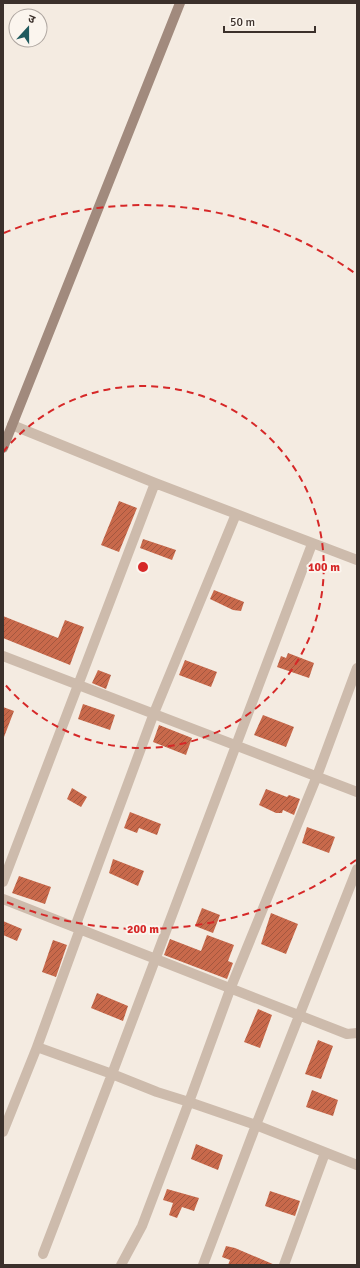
<svg xmlns="http://www.w3.org/2000/svg" width="360" height="1268" font-family="Signika,'Noto Sans Devanagari',sans-serif">
	<style>
		.building { fill: url(#building-hatch) }
		.lines { fill: none; stroke-linecap: round; stroke-linejoin: round }
		.minor { stroke: #cdbbac; stroke-width: 10 }
		.secondary { stroke: #a18a7d; stroke-width: 10 }
		.ring { fill: none; stroke: #d62828; stroke-width: 2; stroke-dasharray: 7 5 }
		.centre { fill: #d62828; stroke: #fbf5ee; stroke-width: 2 }
		.ring-label { font-size: 12px; text-anchor: middle; font-weight: bold; fill: #d62828; stroke: #fbf5ee; stroke-width: 4; stroke-linejoin: round; paint-order: stroke }
	</style>
	<defs>
		<pattern id="building-hatch" width="6" height="6" patternUnits="userSpaceOnUse"><rect width="6" height="6" fill="#c8694b"/><path d="M-1 1l2-2M0 6l6-6M5 7l2-2" fill="none" stroke="#a4573f"/></pattern>
	</defs>
	<rect width="100%" height="100%" fill="#f4ebe1"/>
	<!-- building -->
	<path class="building" d="M119 501 137 508 119 552 101 545Z
		M143 539 176 550 172 560 140 548Z
		M214 590 244 602 241 611 233 610 210 599Z
		M3 616 58 638 65 620 84 627 70 665 3 638Z
		M288 653 314 663 309 678 277 667 281 656 286 658Z
		M185 660 217 672 211 687 179 675Z
		M98 670 111 675 106 689 92 683Z
		M83 704 115 715 110 730 78 719Z
		M3 707 14 711 4 737H3Z
		M263 715 294 727 286 747 254 735Z
		M159 725 192 738 186 755 153 742Z
		M72 788 87 797 81 807 67 799Z
		M266 789 287 797 289 795 300 799 294 815 283 810 282 813H276L259 805Z
		M130 812 161 824 157 835 139 828 137 833 124 828Z
		M307 827 335 837 329 853 302 843Z
		M113 859 144 871 138 886 109 873Z
		M19 876 51 887 45 904 12 893Z
		M202 908 220 915 213 933 195 926Z
		M271 913 298 924 286 954 261 944Z
		M3 921 22 929 17 941 3 935Z
		M207 935 234 945 228 961 233 963 227 979 164 955 170 939 201 951Z
		M53 940 67 945 56 977 42 972Z
		M97 993 128 1006 123 1021 91 1008Z
		M258 1009 272 1015 260 1048 244 1042Z
		M318 1040 333 1046 321 1079 305 1074Z
		M312 1090 338 1100 333 1116 306 1107Z
		M196 1144 223 1155 218 1170 191 1159Z
		M167 1189 199 1198 194 1211 182 1207 177 1218 169 1215 173 1203 163 1200Z
		M270 1191 300 1201 295 1216 265 1206Z
		M226 1246 235 1248 275 1265H228L230 1260 222 1257Z"/>
	<g class="lines">
		<!-- minor -->
		<path class="minor" d="M12 425 155 483 357 560
			M3 656 357 792
			M357 869 256 1125 357 1165
			M3 882 155 483
			M3 899 347 1034 357 1033
			M75 927 154 713 236 514
			M80 929 37 1047 112 1074 312 544
			M3 1132 37 1047
			M43 1254 112 1074 157 1092 189 1102 231 987 317 776 357 668
			M121 1265 142 1226 189 1102 256 1125 203 1265
			M284 1265 325 1153"/>
		<!-- secondary -->
		<path class="secondary" d="M3 448 180 3"/>
	</g>
	<!-- distance rings -->
	<g class="ring">
		<path d="M3 452A181 181 0 1 1 3 682"/>
		<path d="M356 860A362 362 0 0 1 4 901M4 233A362 362 0 0 1 356 274"/>
	</g>
	<circle cx="143" cy="567" r="6" class="centre"/>
	<g class="ring-label">
		<text x="324" y="571">100 m</text>
		<text x="143" y="933">200 m</text>
	</g>
	<!-- border -->
	<rect width="360" height="1268" fill="none" stroke="#3b302b" stroke-width="8"/>
	<!-- north arrow -->
	<g transform="translate(28 28) rotate(21)"><circle r="19" fill="#fbf5ee" stroke="#aea6a0"/>
	<path d="M0-3L7 15L0 10L-7 15Z" fill="#1f5a5e"/>
	<text y="-6" font-size="11" font-weight="bold" text-anchor="middle" fill="#3b302b">उ</text>
	</g>
	<!-- scale -->
	<path d="M224 26v6h91v-6" fill="none" stroke="#3b302b" stroke-width="2"/>
	<text x="230" y="26" font-size="12" fill="#3b302b" stroke="#fbf5ee" stroke-width="3" paint-order="stroke">50 m</text>
</svg>
